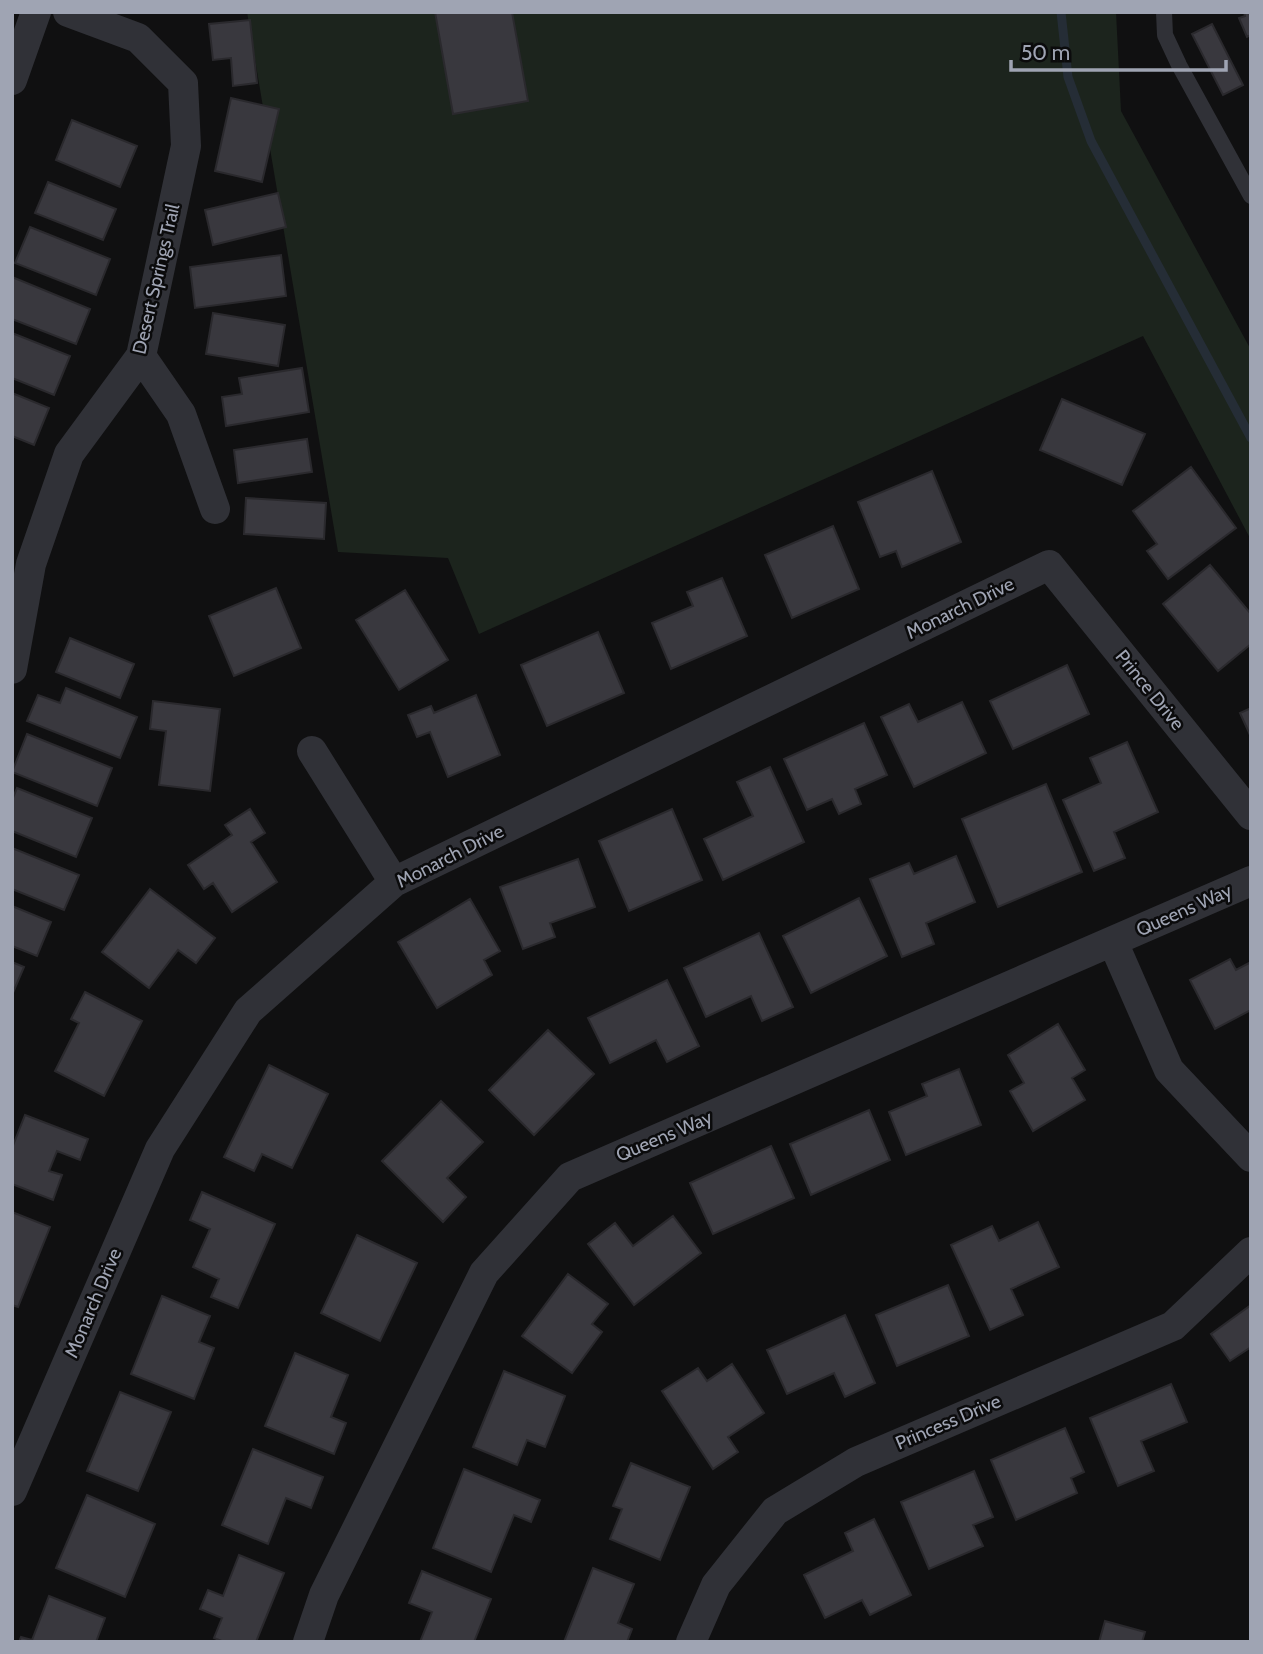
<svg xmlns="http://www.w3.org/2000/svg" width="1263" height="1654" font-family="Cabin,sans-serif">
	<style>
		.green { fill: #1c241d }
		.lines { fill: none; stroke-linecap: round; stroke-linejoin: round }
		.stream { stroke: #252d36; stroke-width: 9 }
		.building { fill: #39383e; stroke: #2a292d; stroke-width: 2 }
		.service { stroke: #303137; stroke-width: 16 }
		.minor { stroke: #303137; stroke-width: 30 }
		.labels { text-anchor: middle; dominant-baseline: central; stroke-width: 5; stroke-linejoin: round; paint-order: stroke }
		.street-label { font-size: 19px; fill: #9fa4b3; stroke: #0b0b0c }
	</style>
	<rect width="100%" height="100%" fill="#101011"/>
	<!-- green -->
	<path class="green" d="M247 12H1116L1121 111 1251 350V540L1143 336 479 634 448 558 338 552Z"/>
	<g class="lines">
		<!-- stream -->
		<path class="stream" d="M1061 12 1068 77 1091 141 1251 438"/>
	</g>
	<!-- building -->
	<path class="building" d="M435 12H512L528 101 453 114Z
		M1244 12H1251V35L1247 37 1239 18 1245 16Z
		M250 20 257 83 233 86 231 58 213 60 209 24Z
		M1212 24 1243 85 1223 95 1192 34Z
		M231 98 279 109 262 182 215 171Z
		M72 120 137 146 120 187 56 160Z
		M48 182 116 209 103 240 35 213Z
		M278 193 286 227 213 245 205 210Z
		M30 227 110 259 96 295 15 263Z
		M281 255 286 296 195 308 190 267Z
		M12 277 90 309 76 344 12 319Z
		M213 313 285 325 278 366 206 354Z
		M12 333 70 356 54 395 12 378Z
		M302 368 309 412 226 426 222 397 242 394 239 378Z
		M12 393 49 408 34 445 12 436Z
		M1062 399 1145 434 1122 485 1040 450Z
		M307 439 312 472 238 483 234 450Z
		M1191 467 1236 528 1168 579 1147 551 1157 544 1133 511Z
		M932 471 961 542 902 567 896 551 880 557 858 502Z
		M246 498 326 503 324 539 244 534Z
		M833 526 859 589 792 618 765 555Z
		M1210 565 1251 614V644L1218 671 1163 604Z
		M722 578 747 636 671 669 652 623 693 606 687 592Z
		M276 588 301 648 234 676 209 616Z
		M405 590 448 660 399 690 356 620Z
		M598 632 624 693 547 726 521 665Z
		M70 638 134 664 120 698 56 672Z
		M1067 665 1089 714 1013 749 990 701Z
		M66 688 137 717 120 758 27 721 38 695 60 703Z
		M476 695 500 755 448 777 430 732 417 737 408 715 431 706 434 713Z
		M153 701 220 709 210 791 159 785 166 731 150 729Z
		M962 702 986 753 914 787 881 717 909 704 918 722Z
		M1251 708V737L1240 713Z
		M864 723 887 775 855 789 861 804 839 814 832 799 807 810 784 759Z
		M27 734 112 768 97 806 12 772Z
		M1127 742 1158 812 1114 832 1125 858 1094 871 1063 800 1101 783 1090 758Z
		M770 767 804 842 723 880 704 839 753 816 737 782Z
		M1046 784 1082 872 998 907 962 819Z
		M17 788 92 818 76 857 12 831V800Z
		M250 809 265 833 251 842 277 882 232 912 213 883 204 889 188 865 232 835 225 825Z
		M672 809 702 880 629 911 599 841Z
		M12 848 79 875 64 910 12 889Z
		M956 856 975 902 926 923 934 944 902 957 870 879 909 863 914 874Z
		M578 859 595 907 550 923 555 937 523 949 500 887Z
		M150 889 215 938 196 963 178 950 149 988 102 952Z
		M859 898 887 956 811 993 783 936Z
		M470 899 500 951 484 960 492 975 437 1008 398 942Z
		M12 906 51 922 37 956 12 946Z
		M759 933 793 1007 762 1021 751 996 706 1017 684 968Z
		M1230 959 1236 970 1251 962V1010L1215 1029 1190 980Z
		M12 962 24 967 12 995Z
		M667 980 699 1046 667 1062 656 1040 610 1063 588 1018Z
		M85 992 142 1021 104 1096 55 1071 79 1023 71 1019Z
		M1058 1024 1085 1070 1072 1078 1085 1100 1033 1131 1010 1091 1024 1083 1008 1055Z
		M548 1030 594 1074 534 1135 489 1090Z
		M269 1065 328 1094 292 1168 262 1154 254 1171 224 1157Z
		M959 1069 981 1125 906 1155 889 1112 927 1096 922 1084Z
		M441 1101 483 1142 447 1178 466 1197 443 1222 382 1161Z
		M869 1110 890 1160 811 1195 790 1144Z
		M25 1115 88 1139 80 1160 57 1151 49 1171 62 1175 53 1200 12 1184V1148Z
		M771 1146 794 1198 713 1234 690 1183Z
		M202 1192 275 1224 238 1308 211 1297 219 1279 193 1267 210 1229 190 1220Z
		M12 1212 50 1227 18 1307 12 1305Z
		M673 1216 701 1253 634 1305 588 1244 615 1223 633 1246Z
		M1038 1222 1059 1267 1011 1289 1023 1315 990 1330 951 1245 992 1226 999 1241Z
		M357 1235 417 1263 380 1341 321 1313Z
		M568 1274 608 1304 592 1324 602 1332 572 1373 522 1336Z
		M948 1285 969 1336 897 1366 876 1315Z
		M162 1296 210 1316 199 1342 214 1348 194 1399 131 1374Z
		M1251 1305V1347L1230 1361 1211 1334Z
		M845 1315 875 1383 845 1397 834 1373 787 1394 767 1350Z
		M295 1353 348 1375 331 1417 346 1423 334 1454 265 1426Z
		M732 1364 764 1413 728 1437 738 1452 713 1469 662 1391 698 1368 707 1381Z
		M504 1371 565 1396 545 1447 527 1440 517 1465 473 1447Z
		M1171 1384 1187 1422 1141 1441 1154 1471 1118 1486 1090 1418Z
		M120 1392 171 1412 138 1491 87 1471Z
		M1065 1428 1084 1472 1071 1478 1077 1493 1016 1520 991 1460Z
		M253 1449 323 1477 311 1508 286 1498 268 1544 222 1525Z
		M631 1463 690 1487 660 1560 610 1539 622 1509 613 1506Z
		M464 1469 540 1500 531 1522 514 1515 491 1572 433 1548Z
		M974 1471 993 1517 973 1525 983 1546 929 1569 901 1502Z
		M87 1495 155 1524 125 1597 56 1568Z
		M874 1519 911 1595 870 1615 862 1600 825 1618 804 1575 853 1551 845 1533Z
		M239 1555 284 1573 256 1642H224L214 1638 222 1618 200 1609 208 1590 223 1596Z
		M593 1568 634 1584 618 1623 632 1629 627 1642H564Z
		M422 1571 491 1599 474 1642H420L432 1612 409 1603Z
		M49 1596 105 1618 96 1642H19L21 1637 32 1640Z
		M1105 1621 1145 1632 1142 1642H1099Z"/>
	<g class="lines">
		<!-- service -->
		<path class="service" d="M1164 12 1165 35 1179 65 1251 196"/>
		<!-- minor -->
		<path class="minor" d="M12 80 36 12
			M141 356 181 414 215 509
			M12 669 31 564 69 454 141 356 186 146 183 83 138 38 68 12
			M312 751 394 882
			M1113 942 1169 1070 1251 1157
			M12 1491 160 1149 248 1011 394 882 1049 565 1251 815
			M308 1642 324 1595 484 1273 570 1177 1251 881
			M691 1642 716 1585 775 1511 856 1462 1173 1326 1251 1252"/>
	</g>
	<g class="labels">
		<!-- street labels -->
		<g class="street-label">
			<text transform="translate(156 279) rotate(-77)">Desert Springs Trail</text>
			<text transform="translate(960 608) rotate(-26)">Monarch Drive</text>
			<text transform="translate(1150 690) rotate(51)">Prince Drive</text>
			<text transform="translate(450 856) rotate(-27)">Monarch Drive</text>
			<text transform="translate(1184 910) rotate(-24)">Queens Way</text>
			<text transform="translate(664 1136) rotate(-23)">Queens Way</text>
			<text transform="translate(93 1303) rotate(-67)">Monarch Drive</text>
			<text transform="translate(948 1422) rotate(-23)">Princess Drive</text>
		</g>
	</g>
	<!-- border -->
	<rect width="1263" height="1654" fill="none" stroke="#9fa4b3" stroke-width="28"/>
	<!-- scale -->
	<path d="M1011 60v10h215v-10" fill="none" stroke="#9fa4b3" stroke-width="3.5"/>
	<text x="1021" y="60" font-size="21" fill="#9fa4b3" stroke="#0b0b0c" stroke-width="5" paint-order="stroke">50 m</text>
</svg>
